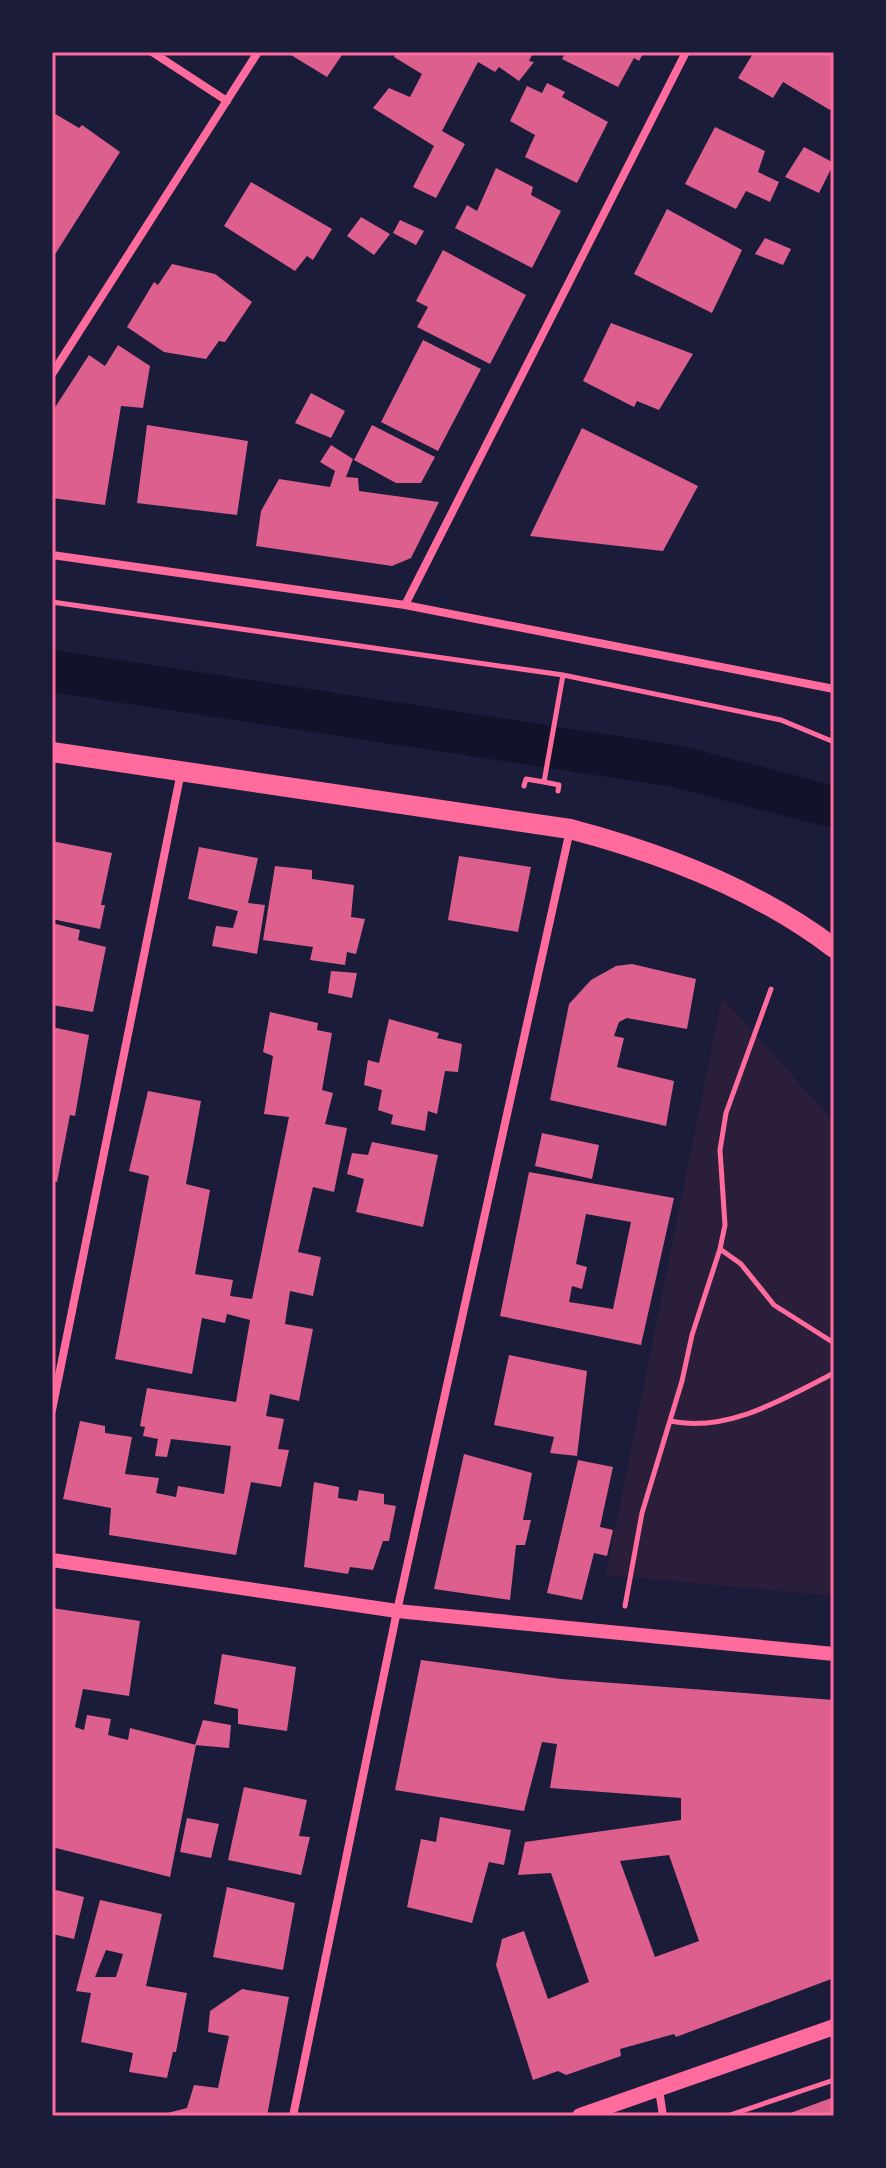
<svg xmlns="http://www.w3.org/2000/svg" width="886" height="2168" font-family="Inter,sans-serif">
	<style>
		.green { fill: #2a1e3b }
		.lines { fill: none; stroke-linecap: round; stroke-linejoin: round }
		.canal { stroke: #12122b; stroke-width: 42 }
		.building { fill: #dd5f8e; fill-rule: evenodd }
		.path { stroke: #ff6b9d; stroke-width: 5 }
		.minor { stroke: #ff6b9d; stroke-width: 8 }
		.tertiary { stroke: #ff6b9d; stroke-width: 14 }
		.secondary { stroke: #ff6b9d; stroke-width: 16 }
		.primary { stroke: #ff6b9d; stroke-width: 20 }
		.neatline { fill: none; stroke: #ff6b9d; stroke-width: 3 }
	</style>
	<rect width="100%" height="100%" fill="#1b1b3a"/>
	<!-- green -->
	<path class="green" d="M722 997 834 1122V1596L606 1575Z"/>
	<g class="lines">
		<!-- canal -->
		<path class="canal" d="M52 671 675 766 834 807"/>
	</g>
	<!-- building -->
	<path class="building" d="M286 52H344L327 77Z
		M397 52 533 53 529 61 534 62 519 81 499 67 495 72 478 62 442 131 465 144 436 198 413 187 434 146 373 108 389 88 410 97 422 74 394 57Z
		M566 52H644L639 61 634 58 618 87 562 59Z
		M754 52H834V103L830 110 783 82 773 98 738 78Z
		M547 83 565 92 562 97 608 122 577 183 525 157 535 135 510 121 527 86 542 93Z
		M52 112 79 128 82 125 120 152 52 259Z
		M715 127 765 151 758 172 779 182 770 202 746 191 736 209 685 184Z
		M804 147 834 163 819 193 785 177Z
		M496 168 533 187 531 195 561 211 532 268 455 228 467 205 477 211Z
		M251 182 332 229 313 260 307 256 295 271 224 226Z
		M667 209 742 250 712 313 634 274Z
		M361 217 390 234 374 255 347 236Z
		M400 220 424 231 416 245 393 233Z
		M765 238 791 249 783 265 755 254Z
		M443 250 526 295 490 364 417 327 428 307 416 301Z
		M172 264 215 274 252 302 225 342 219 341 206 359 164 352 127 327 154 282 158 285Z
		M611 323 693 354 659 410 637 401 634 407 583 381Z
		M423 340 481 369 438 451 381 422Z
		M118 345 150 366 143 408 121 406 105 505 52 498V412L89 355 105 366Z
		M311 393 345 411 331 438 295 423Z
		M147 425 248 441 237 515 137 503Z
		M372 425 435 457 421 483H396L354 460Z
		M582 428 698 486 663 551 530 536Z
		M331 445 353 459 346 477 358 478 359 491 439 502 411 558 392 566 256 546 261 511 279 479 330 487 335 471 320 462Z
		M52 841 112 853 101 905H105L100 929 52 919Z
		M199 847 258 858 248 903 265 905 257 954 212 946 216 926 233 928 238 911 188 899Z
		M459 856 531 867 518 932 448 920Z
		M275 866 312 870V879L354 885 351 917 365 919 356 954 347 952 345 965 310 960 313 947 263 940Z
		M52 923 80 930 78 940 106 947 93 1012 52 1005Z
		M632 964 696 979 687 1029 627 1018 619 1022 614 1036 624 1038 617 1067 674 1081 666 1126 550 1100 569 1004 591 980 616 966Z
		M331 971 357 973 352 998 328 993Z
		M270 1012 318 1023 317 1030 332 1033 322 1090 333 1093 325 1124 347 1128 334 1192 313 1187 298 1252 321 1257 313 1296 290 1291 286 1317 285 1324 313 1329 299 1401 270 1394 268 1406 266 1416 284 1419 278 1449 289 1450 281 1487 251 1482 236 1555 109 1535 111 1508 63 1499 80 1421 105 1426V1433L132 1437 125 1474 159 1478 156 1493 176 1497 178 1486 224 1494 231 1446 171 1439 167 1457 155 1456 158 1439 143 1436 145 1427 140 1426 147 1388 236 1402 250 1320 227 1314 225 1323 202 1318 192 1374 115 1359 149 1176 129 1171 148 1091 201 1101 186 1184 210 1190 195 1274 233 1280 230 1296 252 1299 289 1117 264 1114 273 1056 263 1052Z
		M389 1019 439 1033 437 1038 462 1044 458 1072 445 1071 437 1114 428 1111 425 1131 391 1124 393 1115 378 1110 382 1090 364 1085 368 1060 379 1063Z
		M52 1027 89 1035 75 1116 70 1115 57 1182 52 1181Z
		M542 1133 599 1145 592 1179 535 1166Z
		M372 1142 438 1155 423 1227 356 1212 364 1179 347 1174 352 1153 368 1155Z
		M529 1172 674 1198 641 1345 500 1316ZM586 1214 631 1222 613 1309 569 1302 572 1286 582 1289 587 1267 576 1264Z
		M509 1355 587 1371 577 1456 550 1453 554 1437 494 1425Z
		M464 1454 532 1473 523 1520H531L525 1545H516L510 1600 434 1589Z
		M578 1460 613 1467 600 1527 613 1530 607 1556 594 1553 582 1600 547 1593Z
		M314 1482 339 1487 338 1498 357 1501 359 1490 384 1494V1504L396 1506 389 1541H383L373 1570 350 1567 348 1574 304 1567Z
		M52 1608 140 1621 129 1696 83 1689 75 1727 84 1730 87 1715 111 1719 108 1735 128 1740 130 1728 196 1745 170 1877 52 1847Z
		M222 1654 296 1667 287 1731 238 1724V1709L214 1704Z
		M421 1660 561 1679 834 1700V1978L676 2037 674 2034 620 2049 621 2056 566 2075 558 2071 533 2080 496 1965 502 1939 524 1931 548 1999 589 1982 551 1873 518 1875 525 1842 681 1820V1798L550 1788 557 1744 542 1742 524 1811 395 1790ZM669 1855 699 1941 655 1957 620 1861Z
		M203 1720 231 1725 229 1748 195 1745Z
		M244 1787 307 1800 299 1836 310 1837 301 1875 228 1860Z
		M440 1817 511 1830 504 1865 489 1862 472 1923 407 1907 421 1839 436 1842Z
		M187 1818 219 1824 211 1858 180 1852Z
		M227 1887 295 1903 283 1970 213 1957Z
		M52 1889 84 1897 74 1939 52 1934Z
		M100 1900 162 1914 146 1986 187 1993 176 2052H173L167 2078 129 2072 133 2053 81 2042 91 1993 76 1991ZM106 1950 123 1954 116 1977H95Z
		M242 1989 289 1997 267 2116H156L187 2108 194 2085 218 2088 229 2036 208 2032 210 2011Z
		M834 2097V2116H782Z"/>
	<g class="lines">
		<!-- path -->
		<path class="path" d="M52 602 563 675 781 720 834 742
			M524 786 526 779 544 782
			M558 791 559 785 544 782 563 675
			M720 1249 741 1264 774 1305 834 1343
			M670 1421C727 1433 784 1399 834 1373
			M625 1606 642 1513 682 1381 692 1335 720 1249 725 1225 720 1150 726 1113 771 989
			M727 2116 834 2080"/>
		<!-- minor -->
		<path class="minor" d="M152 52 227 101
			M52 374 258 52
			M52 555 405 605 834 689
			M405 605 686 52
			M52 1410 181 772
			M659 2089 663 2116
			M293 2116 397 1611 570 830"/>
		<!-- tertiary -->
		<path class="tertiary" d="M52 1560 397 1611 834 1654"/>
		<!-- secondary -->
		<path class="secondary" d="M580 2116 834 2027"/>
		<!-- primary -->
		<path class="primary" d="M52 752 570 829C661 853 758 890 834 948"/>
	</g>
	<!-- border -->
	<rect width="886" height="2168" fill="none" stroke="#1b1b3a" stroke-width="108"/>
	<rect x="54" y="54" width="778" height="2060" class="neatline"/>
</svg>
